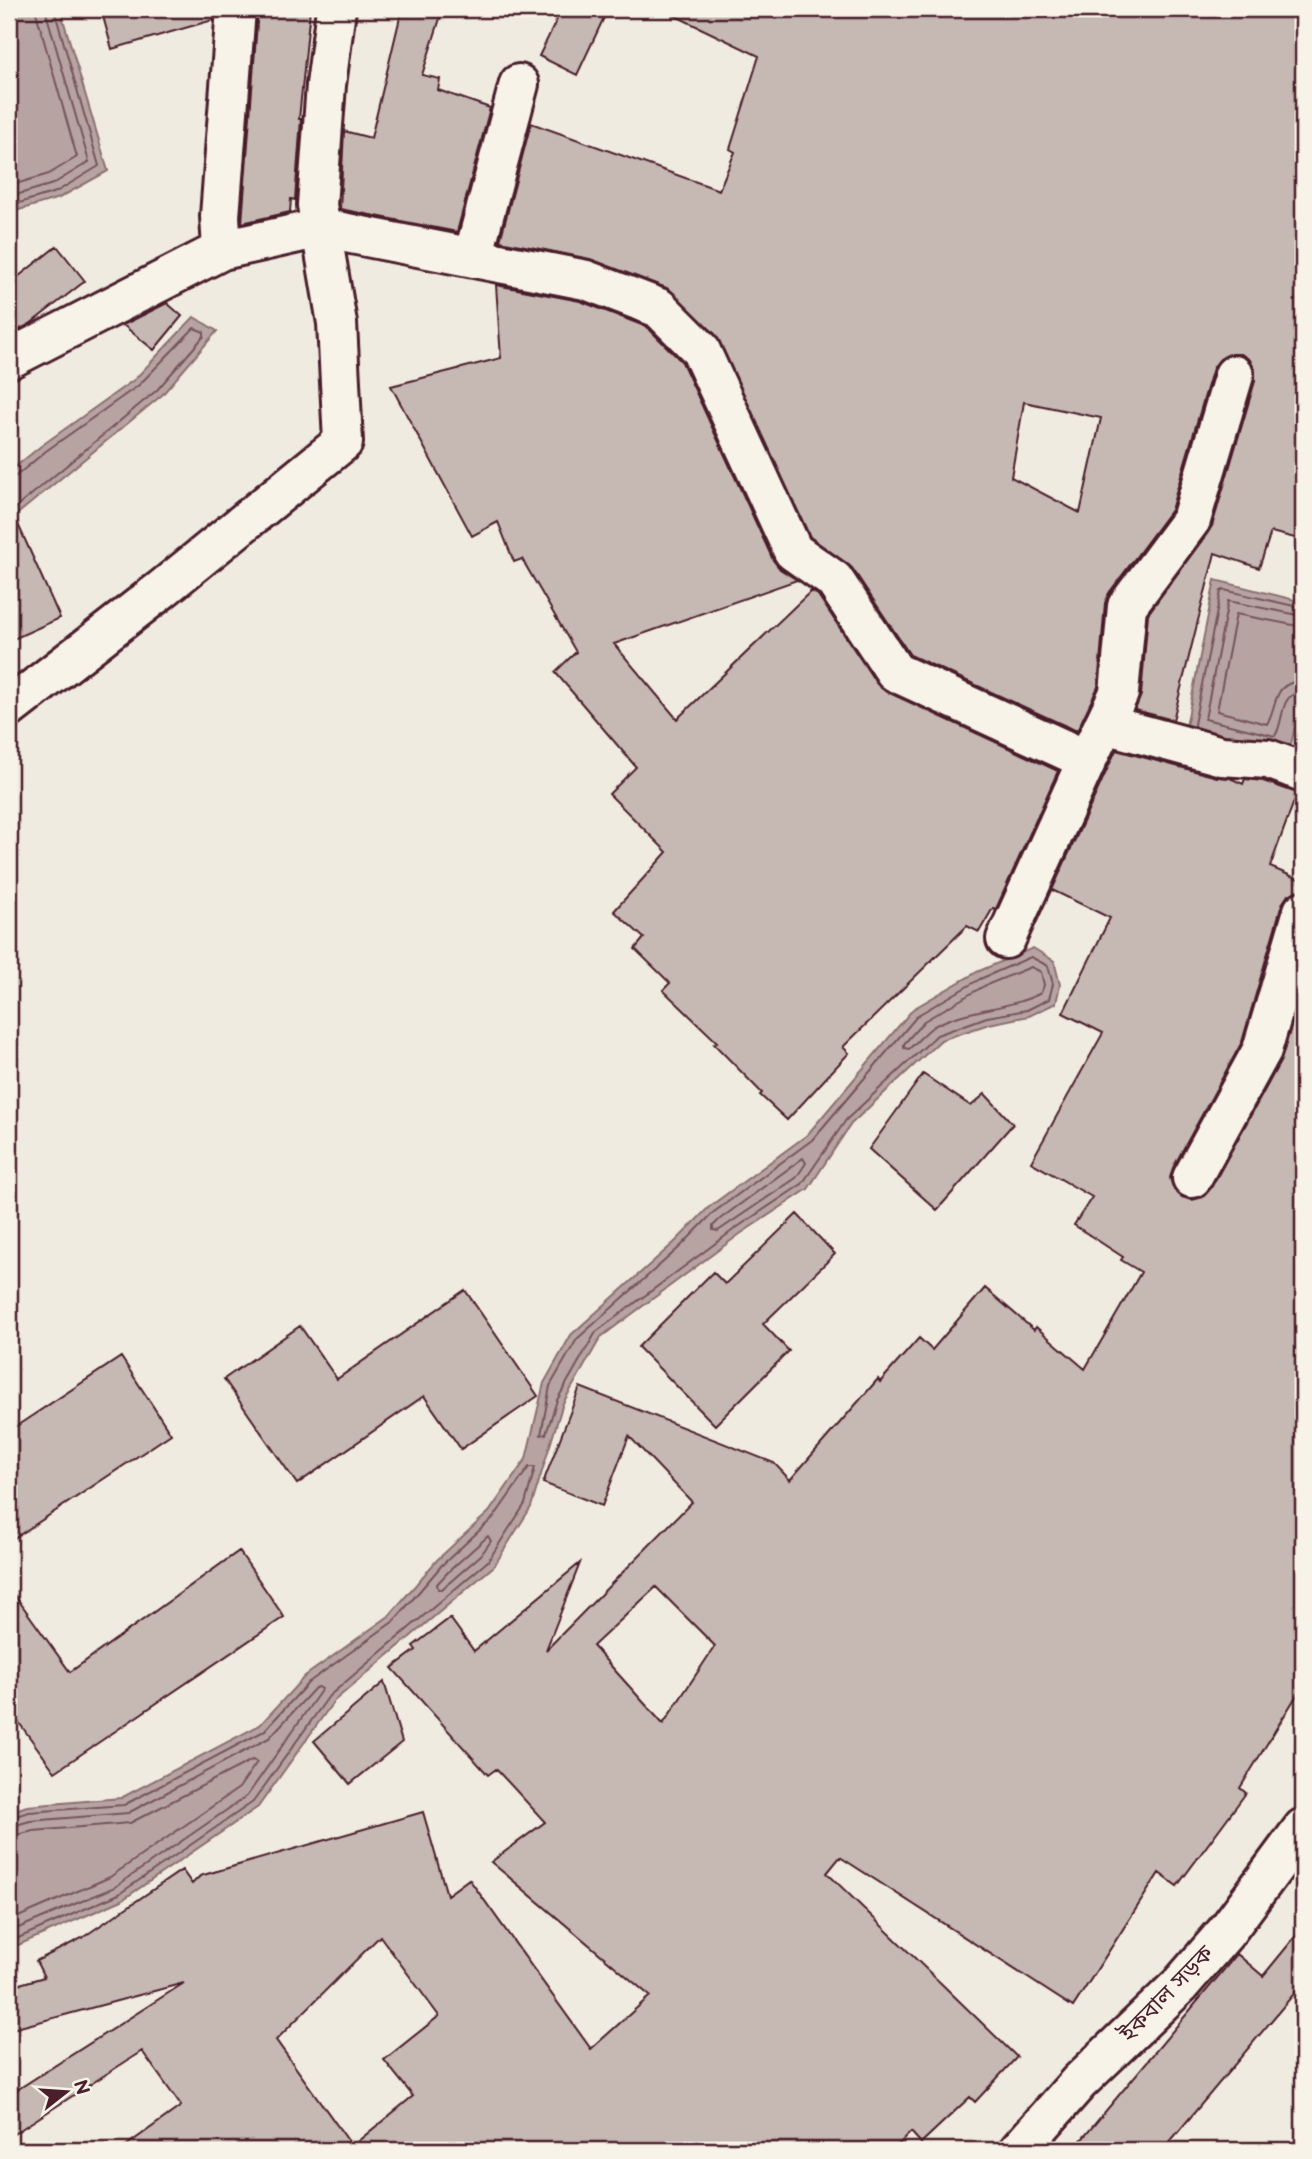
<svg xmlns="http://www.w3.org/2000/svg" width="1312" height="2159" font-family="'Balsamiq Sans','Noto Sans Bengali',sans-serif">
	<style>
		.water { fill: #b7a4a2; stroke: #8b6f72; stroke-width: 2 }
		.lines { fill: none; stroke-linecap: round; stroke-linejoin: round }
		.shore { stroke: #76545b; stroke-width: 2 }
		.building { fill: #c6b8b3; stroke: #4a1f2b; stroke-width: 2; fill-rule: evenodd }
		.street-casing { stroke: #4a1f2b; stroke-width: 44 }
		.street { stroke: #f7f3e8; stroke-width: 38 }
		.labels { text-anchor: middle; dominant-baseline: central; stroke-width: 5; stroke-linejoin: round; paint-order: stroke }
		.street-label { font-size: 23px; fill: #4a1f2b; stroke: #f7f3e8 }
	</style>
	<rect width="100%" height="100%" fill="#f0ebe0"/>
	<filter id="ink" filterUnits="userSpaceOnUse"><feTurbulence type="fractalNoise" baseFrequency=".0143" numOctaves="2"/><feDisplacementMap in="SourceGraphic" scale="14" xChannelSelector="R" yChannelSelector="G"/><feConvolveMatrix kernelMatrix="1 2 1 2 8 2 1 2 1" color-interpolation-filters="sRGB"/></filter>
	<g filter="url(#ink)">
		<!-- water -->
		<path class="water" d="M9 9H60L108 171 59 198 9 213Z
			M194 317 217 331 162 395 9 521V472L41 446 135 379Z
			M1215 580 1303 602V695L1288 756 1185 732Z
			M1033 948 1054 961 1060 985 1056 1003 1029 1016 989 1024 941 1040 851 1124 808 1189 740 1234 601 1337 563 1403 531 1507 494 1566 334 1701 258 1807 122 1900 9 1949V1812L27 1806 121 1798 260 1725 305 1676 389 1616 437 1560 489 1512 526 1459 544 1383 571 1335 676 1241 709 1207 807 1135 913 1009 977 972Z"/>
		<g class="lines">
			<!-- shore -->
			<path class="shore" d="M9 186 49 174 77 157 35 9
				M9 197 53 184 89 162 45 9
				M9 206 56 192 99 166 54 9
				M9 477 16 476 46 451 139 385 194 328 204 332V336L157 390 13 510
				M1303 616 1228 601 1205 719 1275 736C1285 721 1278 693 1303 692
				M1303 627 1236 614 1217 711 1267 724C1278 704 1272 682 1303 681
				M1195 727 1194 724 1221 591 1224 590 1303 608
				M1031 957 1048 966 1053 984 1049 999 1027 1010 987 1017 937 1035 846 1120 802 1184 736 1228 596 1332 557 1400 546 1434 541 1435 550 1386 577 1339 681 1246 714 1212 812 1140 918 1015 980 979Z
				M1031 967 1041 972 1044 985 1041 993C1008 1010 967 1008 934 1026 925 1032 917 1042 909 1049L904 1048V1044L924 1021 984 986Z
				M803 1158 806 1163 796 1178 718 1231 713 1230V1226L720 1219Z
				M488 1536 491 1541 481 1555 442 1589H438L437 1584 449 1571Z
				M9 1818 29 1812 124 1805 264 1731 309 1682 394 1621 442 1565 494 1517 529 1467H535L525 1504 488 1561 329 1696 253 1802 119 1894 9 1942
				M9 1827 30 1821 128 1813 269 1738 315 1688 319 1687 322 1689 247 1796 115 1887 9 1932
				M9 1837 33 1831 130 1823 252 1760 257 1762 239 1788 110 1877 9 1921"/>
		</g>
		<!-- building -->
		<path class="building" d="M101 9H214L213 20 112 49Z
			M258 9H310L299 119H301L295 200 291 199 290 212 242 223Z
			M402 9H443L422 75 440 79 438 90 490 108 457 232 340 209 344 131 371 138Z
			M562 9H608L577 75 539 56Z
			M661 9H1303V540L1271 532 1259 568 1215 553 1173 720 1135 710 1141 695 1148 614 1212 526 1255 381V371L1250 360 1241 354H1230L1220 359 1213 368 1171 510 1109 593 1105 603 1098 687 1077 731 910 655 852 568 810 537 715 334 667 288 590 259 500 241 531 123 719 190 735 152 730 149 759 56ZM1024 402 1101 418 1080 513 1011 477Z
			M57 246 85 281 30 324 9 335V284Z
			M496 285 580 301 647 327 682 362 773 560 780 569 797 580 614 644 677 719 811 591 818 595 877 684 885 691 1058 771 996 909 993 908 979 932 967 926 843 1047 849 1053 787 1120 760 1095 762 1093 714 1044 717 1042 663 990 670 983 635 949 644 938 614 911 667 852 609 794 636 767 555 672 576 652 522 559 514 562 498 522 472 536 391 386 501 358Z
			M167 303 182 316 154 350 123 325Z
			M9 504 60 618 9 641Z
			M1116 750 1217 777 1230 778 1243 784 1245 779 1263 781 1297 793 1270 867 1303 881V890L1288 895 1282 904 1242 1042 1173 1168 1170 1178 1174 1190 1182 1197 1192 1200 1203 1197 1211 1188 1281 1060 1303 987V1685L1240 1788 1246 1793 1177 1886 1159 1873 1073 2007 840 1857 827 1873 1017 2057 975 2102 970 2097 921 2143 911 2132 893 2150H120L181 2106 142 2051 9 2137V2095L184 1983 9 2030V1987L44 1977 36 1961 82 1938 182 1870 192 1884 200 1876 423 1812 447 1895 469 1879 591 2049 650 1996 491 1862 545 1822 496 1769 488 1775 392 1668 416 1650 413 1646 450 1618 474 1651 580 1563 546 1650 692 1502 629 1436 602 1506 543 1483 580 1387 774 1463 790 1480 878 1379 880 1382 919 1338 932 1350 985 1288 1034 1330 1036 1327 1085 1369 1141 1272 1121 1260 1123 1257 1074 1225 1092 1197 1031 1162 1103 1033 1063 1013 1110 918 1052 890ZM656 1587 715 1646 663 1724 593 1646ZM380 1936 439 2016 384 2060 413 2096 352 2146 276 2040Z
			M923 1074 971 1106 985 1094 1013 1124 937 1210 869 1149Z
			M797 1214 835 1254 763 1324 789 1351 715 1425 638 1347 713 1272 725 1284Z
			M465 1290 538 1396 461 1449 424 1396 297 1484 224 1379 300 1326 337 1379Z
			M121 1357 171 1434 9 1542V1431Z
			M239 1551 284 1617 55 1772 9 1709V1587L70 1672Z
			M384 1682 402 1742 350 1784 314 1741Z
			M1303 1927V1983L1163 2150H1073L1237 1954 1263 1976Z"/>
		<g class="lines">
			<defs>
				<path id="street" d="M222 250 220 216 236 9
					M473 257 519 84
					M9 359 222 250 321 228 586 280 659 308 700 349 793 551 834 580 895 672 1087 760 1006 939
					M9 708 161 590 343 442 337 323 317 205 326 85 336 9
					M1104 724 1222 756 1268 759 1303 772
					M1087 760 1119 693 1127 606 1191 520 1234 375
					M1192 1178 1262 1050 1303 911
					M1019 2150 1079 2082 1180 1985 1226 1932 1303 1828"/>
			</defs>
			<!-- street casing -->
			<use href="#street" class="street-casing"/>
			<!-- street -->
			<use href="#street" class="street"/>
		</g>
	</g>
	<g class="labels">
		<!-- street labels -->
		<g class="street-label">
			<text transform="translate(1167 1994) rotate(-46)">ইকবাল সড়ক</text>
		</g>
	</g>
	<!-- margin -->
	<rect width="1312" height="2159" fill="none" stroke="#f7f3e8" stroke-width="35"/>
	<rect x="18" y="18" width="1277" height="2124" fill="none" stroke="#4a1f2b" stroke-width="2.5" filter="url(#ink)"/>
	<!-- north arrow -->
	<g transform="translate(66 2092) rotate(73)" stroke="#f7f3e8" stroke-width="5" paint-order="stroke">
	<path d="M0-5L12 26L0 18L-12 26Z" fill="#4a1f2b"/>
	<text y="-10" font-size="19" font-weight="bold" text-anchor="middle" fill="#4a1f2b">N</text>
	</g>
</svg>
